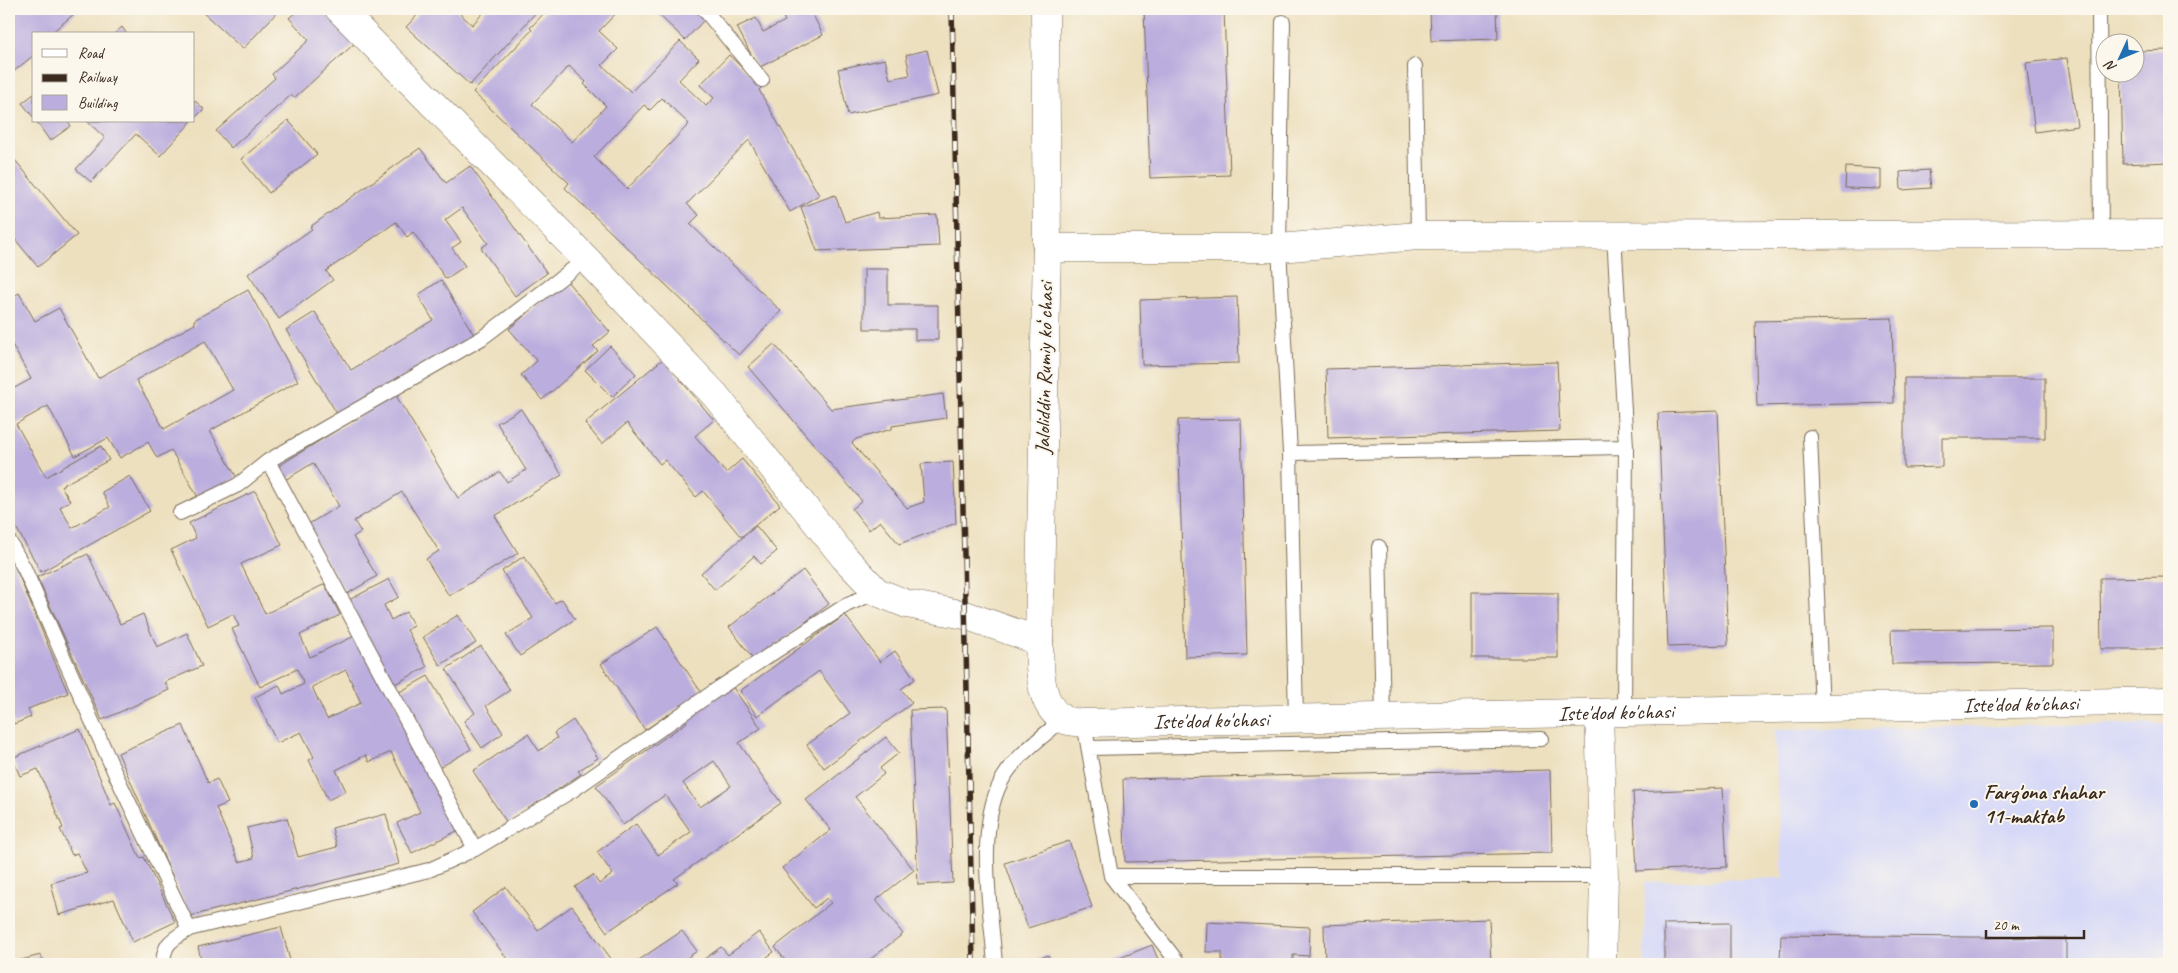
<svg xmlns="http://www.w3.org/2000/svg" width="2178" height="973" font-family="Caveat,sans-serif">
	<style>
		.built { fill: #d6d8f8 }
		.building { fill: #bbaede; fill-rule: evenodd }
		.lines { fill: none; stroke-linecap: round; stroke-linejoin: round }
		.service-casing { stroke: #796a56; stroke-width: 16 }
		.minor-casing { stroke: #796a56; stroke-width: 29 }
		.service { stroke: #fff; stroke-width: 14 }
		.minor { stroke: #fff; stroke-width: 28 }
		.rail-casing { stroke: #3b2a1e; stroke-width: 5.5 }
		.rail { stroke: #fbf7ec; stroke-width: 4; stroke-dasharray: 11; stroke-linecap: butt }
		.poi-dot { fill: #1f6fb2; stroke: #fbf7ec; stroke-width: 2 }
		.labels { text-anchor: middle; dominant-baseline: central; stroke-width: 4; stroke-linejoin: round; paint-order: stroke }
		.street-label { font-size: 21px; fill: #3b2a1e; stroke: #fbf7ec }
		.poi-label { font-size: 21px; font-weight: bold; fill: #3b2a1e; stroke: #fbf7ec; text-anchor: start }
	</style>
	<rect width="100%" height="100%" fill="#fbf7ec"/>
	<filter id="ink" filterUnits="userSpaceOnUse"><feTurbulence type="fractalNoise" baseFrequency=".02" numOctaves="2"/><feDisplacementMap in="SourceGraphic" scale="10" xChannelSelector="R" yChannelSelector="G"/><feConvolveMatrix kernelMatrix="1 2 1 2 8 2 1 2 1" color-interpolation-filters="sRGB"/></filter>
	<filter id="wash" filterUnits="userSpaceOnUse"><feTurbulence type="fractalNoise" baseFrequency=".0096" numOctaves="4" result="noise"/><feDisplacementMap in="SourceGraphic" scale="20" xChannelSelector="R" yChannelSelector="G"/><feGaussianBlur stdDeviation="1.12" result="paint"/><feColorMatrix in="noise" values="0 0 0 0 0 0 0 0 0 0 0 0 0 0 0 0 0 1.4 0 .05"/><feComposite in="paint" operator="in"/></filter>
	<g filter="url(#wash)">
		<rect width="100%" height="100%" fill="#ede0bf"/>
		<!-- built -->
		<path class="built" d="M2169 723V964H1644L1645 882 1783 878 1774 730Z"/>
		<g id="blocks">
			<!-- building -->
			<path class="building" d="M9 9H80L50 34H34V55L13 72 9 67Z
				M199 9H280L243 49Z
				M299 9H322L354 44 294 98 291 95 231 148 216 131 275 78 272 74 309 40 289 18Z
				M423 9H455L472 25 487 9H539L470 85 406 27Z
				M548 9H620L599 31 618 49 602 65 631 92 680 41 699 59 679 80 706 106 714 98 700 85 729 55 762 87 759 90 819 195 790 212 749 140 687 204 699 215 690 224 781 311 739 355 565 188 569 183 473 92 532 30 530 28ZM569 66 586 82 584 84 606 106 572 142 532 104ZM662 98 689 124 627 189 594 157 644 105 650 110Z
				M653 9H696L706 18 685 40Z
				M779 9H810L823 35 758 68 737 27 756 18 763 32 785 21Z
				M1144 9H1224L1230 175 1150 178Z
				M1430 9H1497L1498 39 1431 41Z
				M122 27 127 34H114Z
				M927 50 938 95 848 115 838 69 885 59 890 79 910 75 906 55Z
				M2169 50V162L2123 164 2121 72H2136V51Z
				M2067 58 2077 126 2035 132 2026 63Z
				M34 94V118L22 103Z
				M194 100 204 109 194 119Z
				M288 120 317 154 269 193 241 159Z
				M36 121H68L71 126 50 141Z
				M87 121H192L160 156 136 134 91 182 76 169 105 138Z
				M420 148 446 183 470 166 547 273 515 296 481 248 488 243 462 208 445 220 461 242 452 248 465 266 446 279 413 232 407 237 396 222 326 271 333 280 279 319 248 274 312 229 310 227Z
				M15 160 77 235 38 267 9 232V165Z
				M1846 167 1881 169V189L1845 188Z
				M1929 170 1931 188 1901 190 1900 172Z
				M835 195 845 222 877 212 878 218 937 215 939 246 817 251 801 207Z
				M864 269H888V305H938V340H915V329H864Z
				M441 280 474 335 339 417 286 330 315 312 351 370 433 320 418 295Z
				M566 280 610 332 593 346 598 351 542 400 521 375 537 361 509 329Z
				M248 290 298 381 210 431 237 478 199 499 171 450 157 458 148 442 120 458 108 438 75 456 48 406 16 424 46 477 101 446 109 460 61 486 70 501 60 507 72 528 110 507 102 492 130 476 150 511 41 572 9 515V391L31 379 9 339V299L19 293 35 321 59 308 98 378 195 324 194 320ZM205 341 233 390 164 429 136 380Z
				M1237 297 1239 363 1142 365 1140 300Z
				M1892 318 1894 403 1757 406 1755 321Z
				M774 344 831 409 943 394 946 418 892 426V429L856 439 852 443 907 508 924 502 921 464 953 462 956 523 899 544 880 521 869 530 852 509 862 501 748 367Z
				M610 346 636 374 612 397 585 370Z
				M663 359 714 420 695 436 726 473 742 459 780 505 741 537 703 491 696 497 665 460 660 464 627 423 602 444 585 423Z
				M1557 362 1560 431 1328 438 1326 369Z
				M1904 378H2045V438H1942V467L1904 468Z
				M395 394 458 498 500 472 507 482 526 470 497 423 521 409 562 475 495 516 518 553 449 596 426 559 439 551 402 492 354 521 361 532 353 537 377 576 347 594 305 526 339 506 313 463 285 480 277 467Z
				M1718 411 1728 645 1668 647 1658 413Z
				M1241 419 1247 655 1185 657 1178 420Z
				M255 491 282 545 241 564 265 614 325 584 340 615 300 635 310 657 357 635 389 689 457 831 412 853 397 823 420 812 391 752 369 762 366 755 336 770 346 791 328 800 309 760 314 757 301 732 277 743 255 697 279 685 283 694 304 684 297 669 260 687 232 629 239 626 233 614 208 626 171 550 196 538 189 523ZM346 670 361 703 327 719 312 687Z
				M756 526 777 551 761 564 754 556 715 590 701 573Z
				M9 552 68 693 28 709 31 717 14 724 9 711Z
				M88 554 120 624 143 614 157 647 187 633 202 666 165 682 169 690 102 720 37 577Z
				M524 556 555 603 562 599 575 619 520 656 506 635 533 618 502 571Z
				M803 570 829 604 755 661 729 627Z
				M2169 577V649H2101L2100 578Z
				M389 579 399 597 384 605 391 620 406 612 414 626 407 630 427 667 391 686 347 601Z
				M1472 592 1558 593V658H1472Z
				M458 615 476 643 440 665 423 637Z
				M845 615 880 662 895 651 915 679 901 689 912 703 824 768 807 745 850 713 819 671 757 716 740 691Z
				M657 627 701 692 645 730 601 664Z
				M2053 628V663L1892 664 1891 630Z
				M481 646 510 690 486 706 503 733 482 748 464 721 475 713 446 669Z
				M428 676 471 749 439 768 396 694Z
				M732 686 761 728 739 743 781 803 674 879 678 883 607 932 575 887 593 875 599 884 613 874 597 852 636 824 658 855 691 832 665 795 623 825 596 786 687 722 684 719ZM714 761 731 786 700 807 683 783Z
				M946 709 953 883 918 885 910 710Z
				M573 720 598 758 578 771 581 774 507 823 473 771 528 734 539 751 557 738 554 733Z
				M183 725 208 783 217 779 228 803 216 808 239 862 254 858 247 828 287 818 298 857 337 847 332 828 386 814 399 864 190 916 118 753Z
				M80 729 111 805 115 803 140 858 144 857 175 922 133 942 114 899 59 915 51 883 87 873 77 853 72 855 60 829 63 828 38 769 20 776 12 758Z
				M886 737 899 753 880 768 884 774 855 797 914 870 876 900 903 934 864 964H788L775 947 831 903 827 898 814 908 782 868 831 830 806 800Z
				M1550 770 1552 853 1125 862 1123 779Z
				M1723 788 1727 867 1637 871 1633 792Z
				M1069 841 1092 907 1028 928 1005 863Z
				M506 887 538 930 572 906 615 964H511L472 912Z
				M1489 919 1491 964H1325L1324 925Z
				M1207 922 1310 927 1309 956 1293 955V964H1222V952H1206Z
				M1730 923V964H1664V924Z
				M281 927 291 964H202L198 947Z
				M682 931 697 951 678 964H633Z
				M759 932 774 952 757 964H697L721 947 728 955Z
				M1781 935 2066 938V964H1780Z
				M1152 945 1160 964H1105Z
				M41 955 44 964H9V963Z
				M1048 955 1052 964H1026Z"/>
		</g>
	</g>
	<g filter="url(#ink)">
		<use href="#blocks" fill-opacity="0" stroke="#796a56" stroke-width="1"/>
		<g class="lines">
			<defs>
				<path id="service" d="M704 9 762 80
					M2099 9 2101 234
					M1283 22 1279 248 1290 453 1296 719
					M1415 66 1418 236
					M1614 234 1626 447 1624 713
					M1810 437 1822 709
					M1290 453 1626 447
					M268 461 475 849
					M180 513 238 485 268 461 482 338 586 259
					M9 541 24 568 115 773 189 929 429 870 475 849 573 790 719 688 848 604 877 592
					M1379 547 1383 718
					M1084 723 1111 876H1604
					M1089 748 1541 739
					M1111 876 1179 964
					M163 964C164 942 172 940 189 929
					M995 964C991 911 976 830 1001 782 1014 757 1041 738 1062 720"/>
				<g id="minor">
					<path d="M339 9 586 259 715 395 844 557 877 592 907 604 965 615 1039 641"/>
					<path id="s1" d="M1045 9 1047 248 1039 641C1040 666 1038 702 1061 718 1066 722 1077 722 1084 723L2169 701"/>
					<path d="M1047 248H1279L1418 236 2169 234"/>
					<path d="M1599 713 1604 876 1602 964"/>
				</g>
			</defs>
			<!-- service casing -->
			<use href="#service" class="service-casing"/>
			<!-- minor casing -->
			<use href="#minor" class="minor-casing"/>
			<!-- service -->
			<use href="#service" class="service"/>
			<!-- minor -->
			<use href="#minor" class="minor"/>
			<defs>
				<path id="rail" d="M952 9 973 964"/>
			</defs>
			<!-- rail casing -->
			<use href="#rail" class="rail-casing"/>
			<!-- rail -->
			<use href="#rail" class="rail"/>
		</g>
	</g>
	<!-- markers -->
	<circle class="poi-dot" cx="1974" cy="804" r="5"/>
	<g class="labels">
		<!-- street labels -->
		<g class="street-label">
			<text transform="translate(1044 368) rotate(-89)">Jaloliddin Rumiy koʻchasi</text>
			<text stroke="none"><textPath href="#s1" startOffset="1676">Iste'dod ko'chasi</textPath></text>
			<text stroke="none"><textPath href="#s1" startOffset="1271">Iste'dod ko'chasi</textPath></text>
			<text stroke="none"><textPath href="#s1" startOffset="866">Iste'dod ko'chasi</textPath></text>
		</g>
		<!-- poi labels -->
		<g class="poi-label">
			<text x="1984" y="792">Farg'ona shahar<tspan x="1984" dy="24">11-maktab</tspan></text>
		</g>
	</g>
	<!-- margin -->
	<rect width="2178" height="973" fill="none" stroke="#fbf7ec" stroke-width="30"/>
	<!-- legend -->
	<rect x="32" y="32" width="162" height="90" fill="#fbf7ec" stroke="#aea59a"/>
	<rect x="42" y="49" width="25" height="8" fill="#ffffff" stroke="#aea59a"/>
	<text x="78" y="58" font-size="15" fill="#3b2a1e">Road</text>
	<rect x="42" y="74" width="25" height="8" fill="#3b2a1e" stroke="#aea59a"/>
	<text x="78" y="82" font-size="15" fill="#3b2a1e">Railway</text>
	<rect x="42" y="95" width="25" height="15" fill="#bbaede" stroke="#aea59a"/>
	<text x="78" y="108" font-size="15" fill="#3b2a1e">Building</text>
	<!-- north arrow -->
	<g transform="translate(2120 58) rotate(226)"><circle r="24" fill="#fbf7ec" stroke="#aea59a"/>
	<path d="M0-4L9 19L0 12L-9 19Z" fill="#1f6fb2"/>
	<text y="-8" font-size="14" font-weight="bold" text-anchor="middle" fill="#3b2a1e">N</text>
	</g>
	<!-- scale -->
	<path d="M1986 930v8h98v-8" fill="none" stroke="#3b2a1e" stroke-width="2.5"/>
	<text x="1993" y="930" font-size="15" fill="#3b2a1e" stroke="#fbf7ec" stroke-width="4" paint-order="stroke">20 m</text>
</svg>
